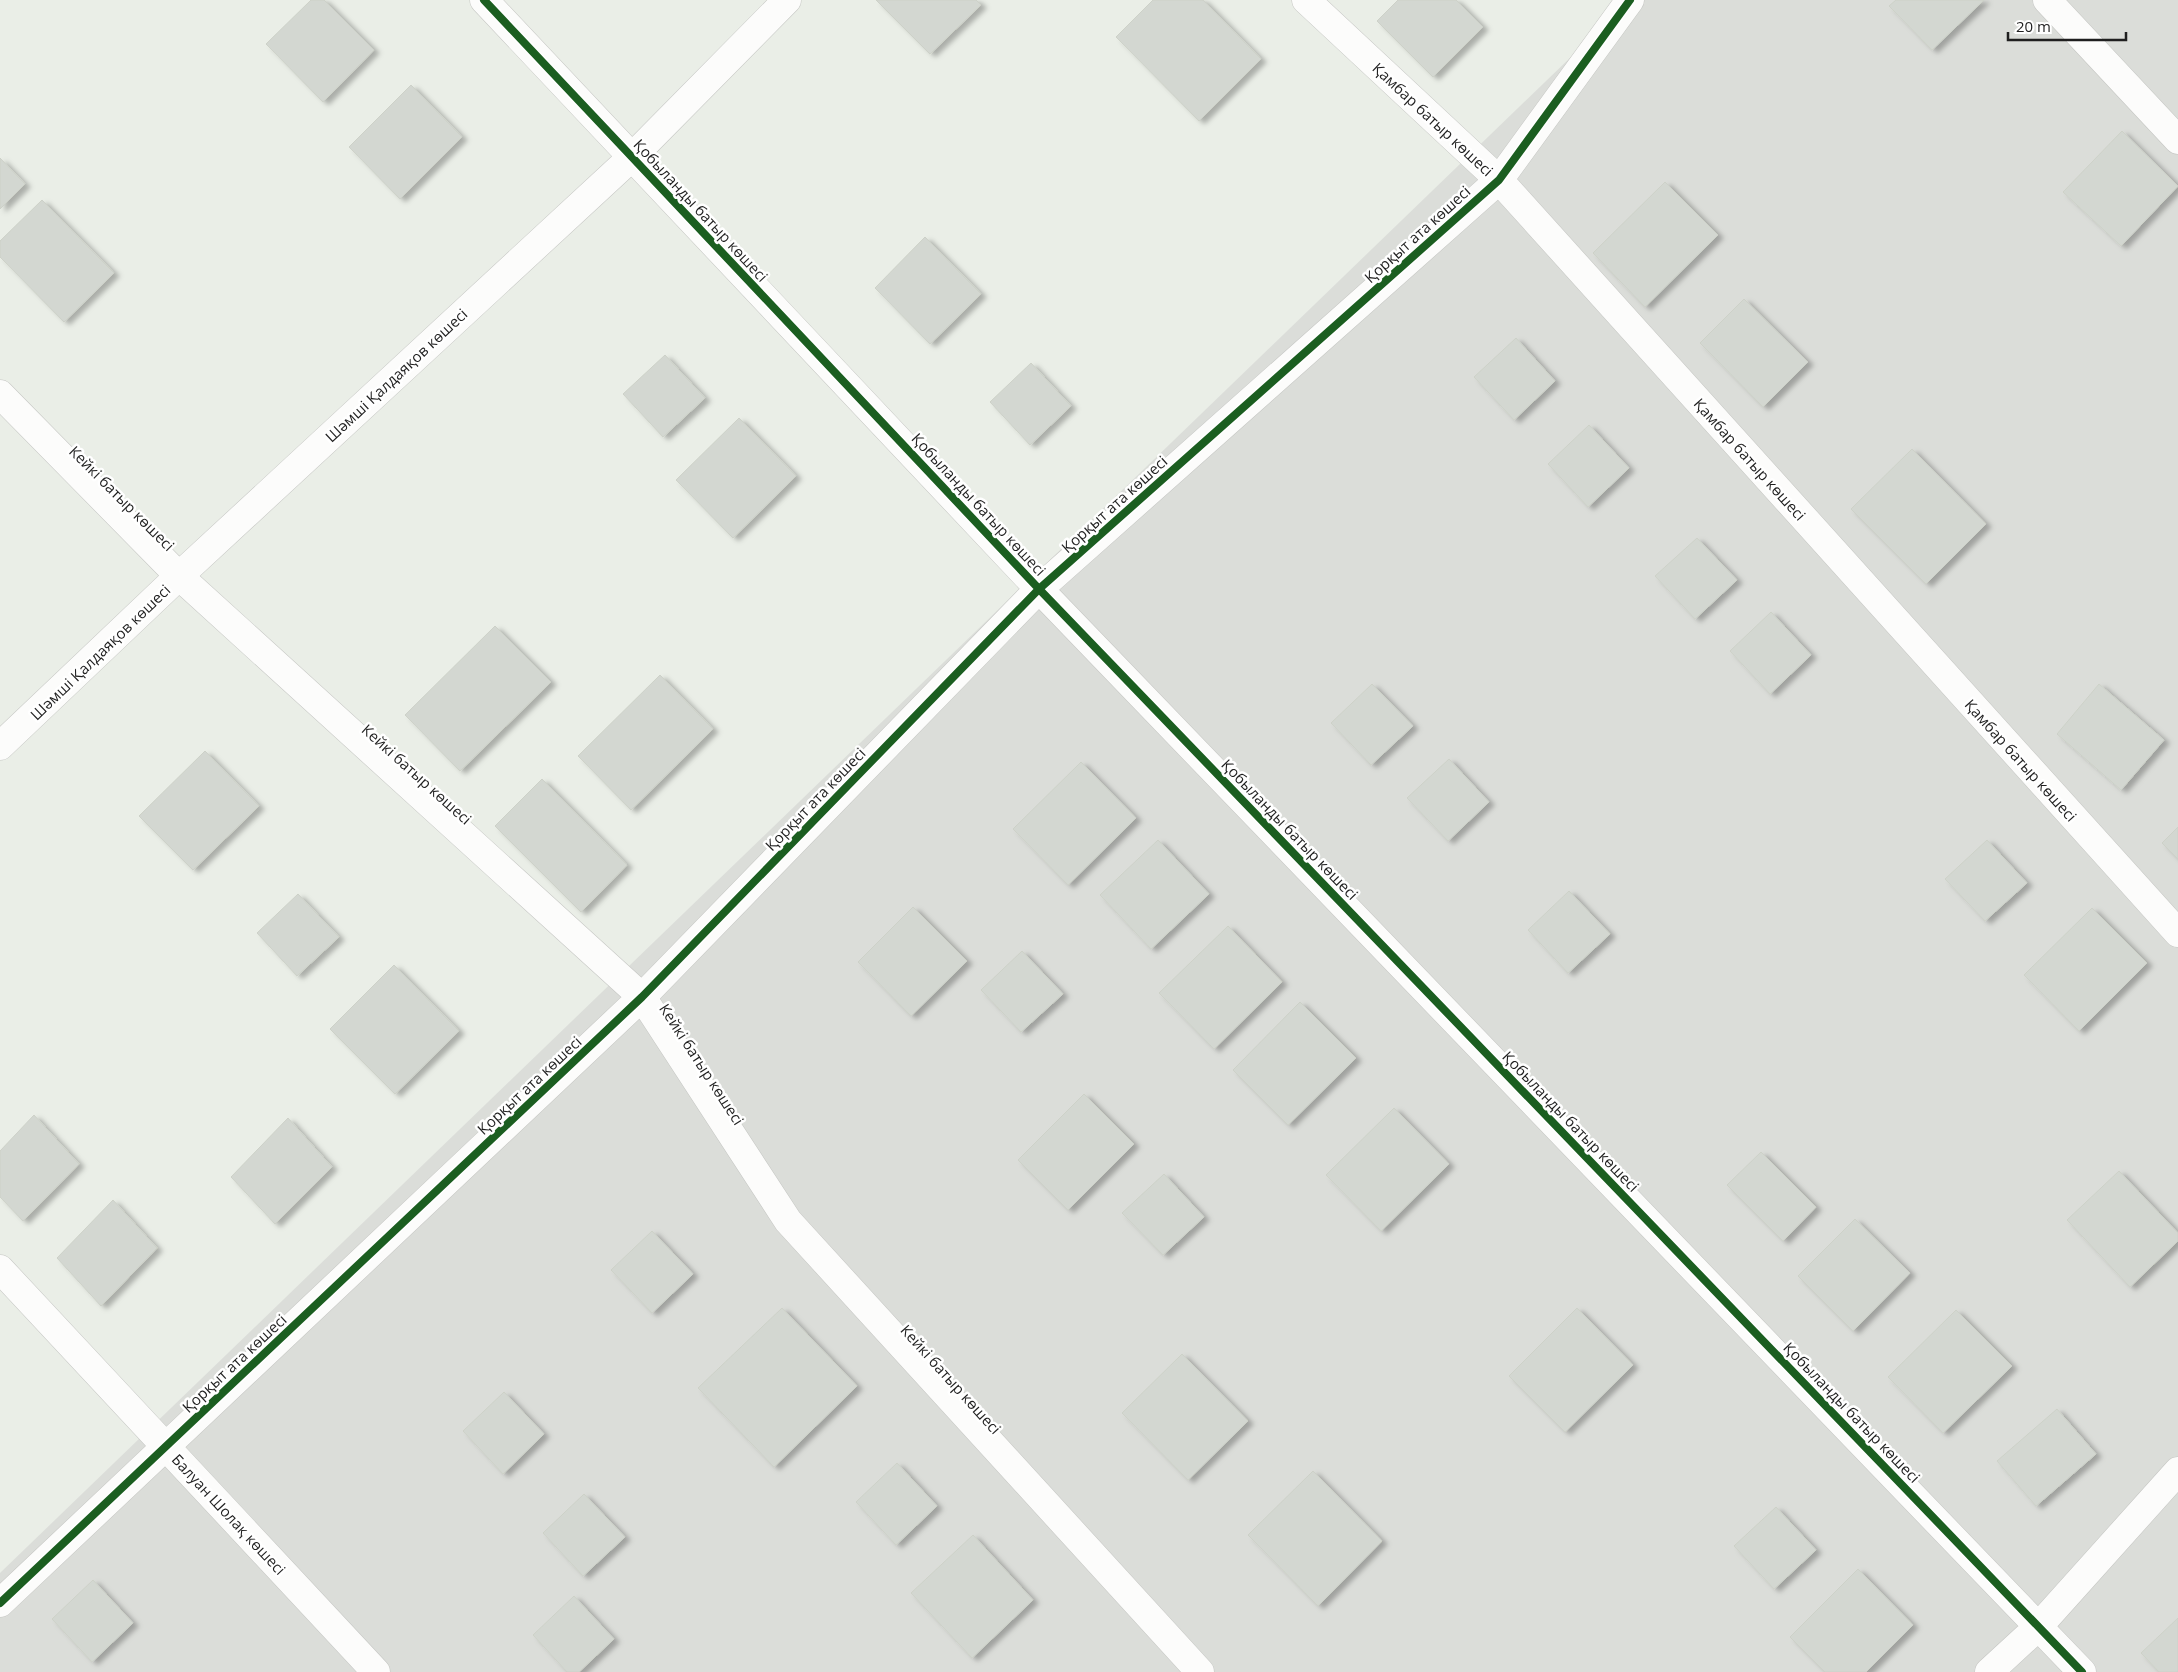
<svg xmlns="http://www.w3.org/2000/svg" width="2178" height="1672" font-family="'Open Sans',sans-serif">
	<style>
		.residential { fill: #dbddd9 }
		.building { fill: #d3d7d1; stroke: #cdd1c8; filter: url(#shadow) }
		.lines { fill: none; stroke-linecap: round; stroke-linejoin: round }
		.street-casing { stroke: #c5c6c3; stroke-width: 29 }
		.street { stroke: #fcfcfb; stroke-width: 28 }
		.cycleway-casing { stroke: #fff; stroke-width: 11 }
		.cycleway { stroke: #1b5e20; stroke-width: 8 }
		.labels { text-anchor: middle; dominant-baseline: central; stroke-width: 5; stroke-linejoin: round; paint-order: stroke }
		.street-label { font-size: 15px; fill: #1f1f1f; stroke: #fff }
	</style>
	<defs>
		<filter id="shadow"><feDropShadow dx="5.5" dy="3" stdDeviation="2.5" flood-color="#0004"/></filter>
	</defs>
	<rect width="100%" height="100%" fill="#eaeee7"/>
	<!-- residential -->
	<path class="residential" d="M1630 0H2178V1672H0V1573Z"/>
	<!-- building -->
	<path class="building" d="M311 0H324L374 50 323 102 266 44Z
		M876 0H976L981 5 930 54Z
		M1153 0H1203L1261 59 1199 121 1116 37Z
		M1398 0H1456L1483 27 1433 77 1377 21Z
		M1896 0H1984L1932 50 1889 6Z
		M411 85 462 137 400 199 349 147Z
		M2122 131 2178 186 2121 246 2063 192Z
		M0 158 25 184 0 209Z
		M1665 182 1718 235 1645 307 1593 253Z
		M42 200 114 273 64 322 0 257V241Z
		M925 237 981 294 930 344 875 288Z
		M1744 299 1808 362 1763 407 1700 343Z
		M1516 338 1555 381 1514 420 1474 377Z
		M665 355 705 398 663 437 623 394Z
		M1031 363 1071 406 1030 445 990 402Z
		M739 418 796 476 733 538 676 480Z
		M1589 425 1629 468 1588 507 1548 464Z
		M1912 449 1986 524 1926 584 1851 509Z
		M1697 538 1737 580 1695 619 1655 576Z
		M1771 612 1811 655 1770 694 1730 651Z
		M495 626 551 682 460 771 405 715Z
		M660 675 713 729 631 810 578 756Z
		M1372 684 1413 726 1371 765 1331 723Z
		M2099 684 2164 740 2121 790 2057 734Z
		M205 751 259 806 193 870 139 816Z
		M1449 759 1489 802 1448 841 1407 798Z
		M1081 762 1136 818 1068 885 1013 829Z
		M542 779 627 865 581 912 495 826Z
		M2178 827V859L2162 843Z
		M1158 840 1209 894 1151 949 1100 895Z
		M1987 840 2027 883 1985 921 1945 879Z
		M1569 891 1610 934 1568 973 1528 930Z
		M298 894 339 937 297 976 257 933Z
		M913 907 967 961 911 1016 858 962Z
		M2092 908 2147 963 2079 1031 2024 975Z
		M1228 926 1282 982 1214 1049 1159 993Z
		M1022 951 1063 994 1021 1032 981 990Z
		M394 965 459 1031 395 1094 330 1029Z
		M1300 1002 1356 1058 1288 1125 1233 1070Z
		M1084 1094 1134 1144 1068 1210 1018 1160Z
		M1394 1108 1449 1164 1381 1231 1326 1175Z
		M34 1115 79 1164 23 1221 0 1197V1151Z
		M288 1118 332 1167 275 1224 231 1177Z
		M1761 1152 1816 1207 1783 1241 1727 1185Z
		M2119 1171 2178 1233V1241L2130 1287 2067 1220Z
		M1164 1174 1204 1217 1163 1255 1122 1213Z
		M113 1200 157 1248 101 1306 57 1258Z
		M1855 1219 1910 1273 1853 1331 1798 1276Z
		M652 1231 693 1274 652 1313 611 1270Z
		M782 1308 857 1386 774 1467 698 1388Z
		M1577 1308 1633 1365 1565 1432 1509 1376Z
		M1956 1310 2012 1366 1943 1433 1888 1377Z
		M1182 1354 1248 1421 1188 1480 1122 1413Z
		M504 1392 544 1434 503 1474 463 1431Z
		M2057 1409 2096 1454 2036 1506 1997 1461Z
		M897 1463 937 1506 896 1545 856 1502Z
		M1313 1471 1382 1541 1318 1606 1248 1535Z
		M584 1494 625 1537 583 1576 543 1533Z
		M1776 1507 1816 1550 1774 1589 1734 1546Z
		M973 1535 1033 1600 972 1658 911 1593Z
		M1858 1569 1913 1625 1866 1672H1825L1790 1637Z
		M93 1580 133 1623 92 1662 52 1619Z
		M574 1596 614 1639 579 1672H567L533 1635Z
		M2178 1618V1672H2159L2141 1653Z"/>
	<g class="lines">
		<defs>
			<path id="street" d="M484 0 1039 589 2082 1672
				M1306 0 1499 180 2178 933
				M2047 0 2178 140
				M0 394 179 576 642 997 788 1221 1200 1672
				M0 746 179 576 632 157 787 0
				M0 1269 376 1672
				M0 1603 642 997 1039 589 1499 180 1630 0
				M1989 1672 2039 1626 2178 1471"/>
		</defs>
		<!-- street casing -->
		<use href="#street" class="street-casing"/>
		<!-- street -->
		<use href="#street" class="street"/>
		<defs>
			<path id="cycleway" d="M484 0 1039 589 2082 1672
				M0 1603 642 997 1039 589 1499 180 1630 0"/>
		</defs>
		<!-- cycleway casing -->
		<use href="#cycleway" class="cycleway-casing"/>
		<!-- cycleway -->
		<use href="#cycleway" class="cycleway"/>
	</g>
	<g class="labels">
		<!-- street labels -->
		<g class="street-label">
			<text transform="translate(1433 119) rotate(43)">Қамбар батыр көшесі</text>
			<text transform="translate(701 210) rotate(47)">Қобыланды батыр көшесі</text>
			<text transform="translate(1417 234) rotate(-42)">Қорқыт ата көшесі</text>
			<text transform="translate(396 375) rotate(-43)">Шәмші Қалдаяқов көшесі</text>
			<text transform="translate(1750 459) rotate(48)">Қамбар батыр көшесі</text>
			<text transform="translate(122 498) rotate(45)">Кейкі батыр көшесі</text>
			<text transform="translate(979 504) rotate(47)">Қобыланды батыр көшесі</text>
			<text transform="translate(1114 504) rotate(-42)">Қорқыт ата көшесі</text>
			<text transform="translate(100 652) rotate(-44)">Шәмші Қалдаяқов көшесі</text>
			<text transform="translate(2021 760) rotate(48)">Қамбар батыр көшесі</text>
			<text transform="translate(417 774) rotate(42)">Кейкі батыр көшесі</text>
			<text transform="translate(815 799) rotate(-46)">Қорқыт ата көшесі</text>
			<text transform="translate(1290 829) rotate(46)">Қобыланды батыр көшесі</text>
			<text transform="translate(702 1064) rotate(57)">Кейкі батыр көшесі</text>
			<text transform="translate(529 1085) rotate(-43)">Қорқыт ата көшесі</text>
			<text transform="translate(1571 1121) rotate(46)">Қобыланды батыр көшесі</text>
			<text transform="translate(234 1363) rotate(-43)">Қорқыт ата көшесі</text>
			<text transform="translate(951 1379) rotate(48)">Кейкі батыр көшесі</text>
			<text transform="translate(1852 1412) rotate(46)">Қобыланды батыр көшесі</text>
			<text transform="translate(229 1514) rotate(47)">Балуан Шолақ көшесі</text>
		</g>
	</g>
	<!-- scale -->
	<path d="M2008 32v8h118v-8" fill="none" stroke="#1f1f1f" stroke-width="2.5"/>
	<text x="2016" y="32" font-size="15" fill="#1f1f1f" stroke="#ffffff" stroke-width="4" paint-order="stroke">20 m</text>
</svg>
